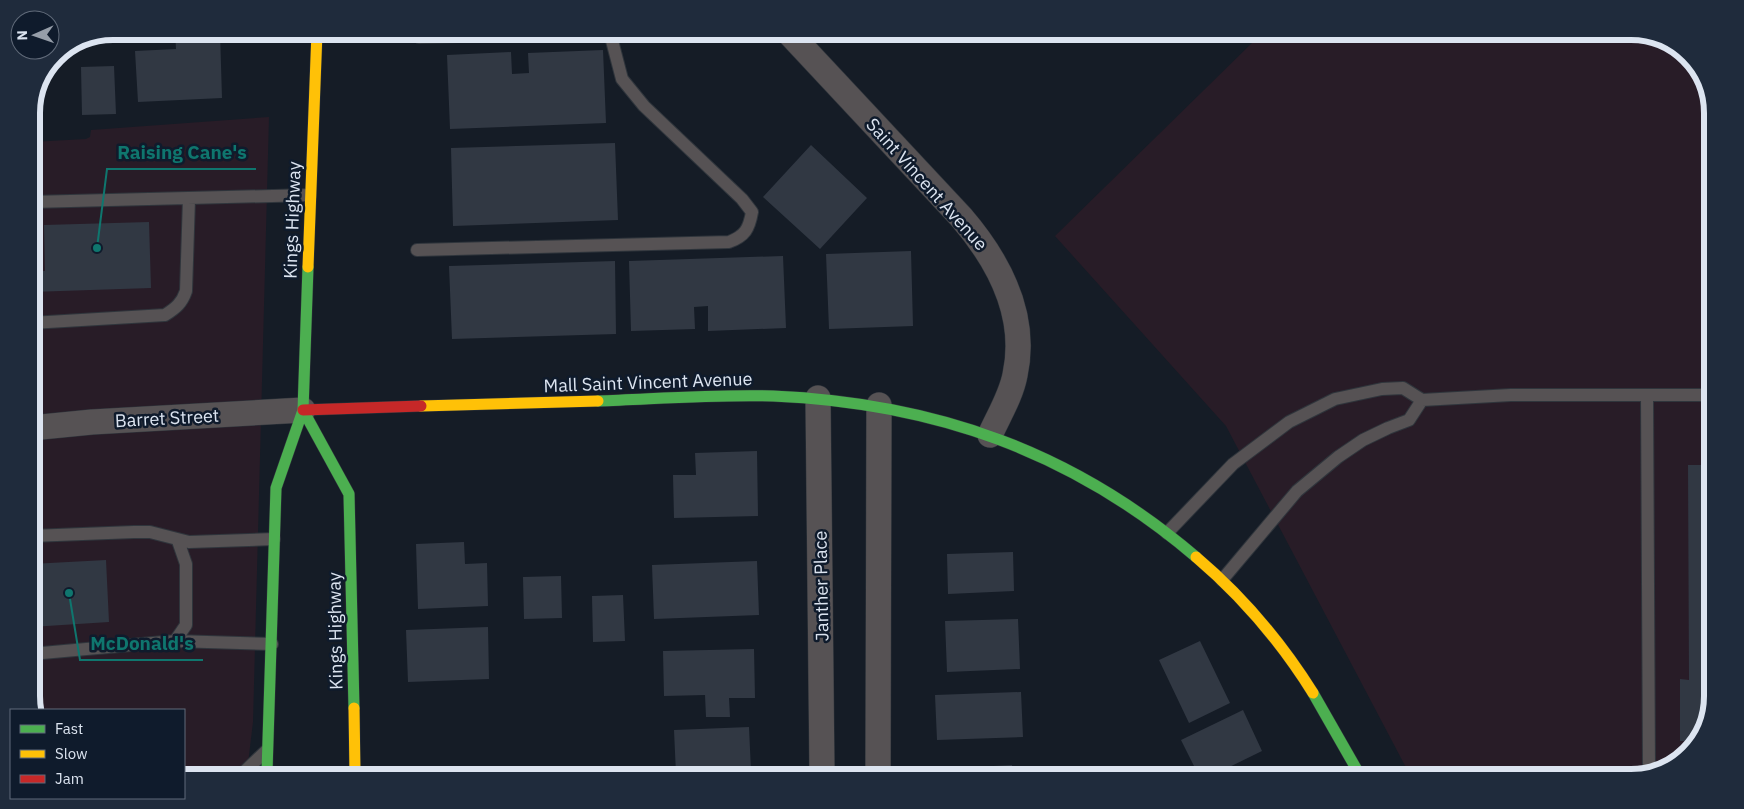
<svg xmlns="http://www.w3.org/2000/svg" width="1744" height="809" font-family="'IBM Plex Sans',sans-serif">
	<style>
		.commercial { fill: #281c27 }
		.building { fill: #313843 }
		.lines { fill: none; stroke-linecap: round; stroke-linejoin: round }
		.lane-casing { stroke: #2f353c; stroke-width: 14 }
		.street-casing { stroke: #2f353c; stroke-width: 26 }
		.fast-casing { stroke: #2f353c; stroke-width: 12 }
		.slow-casing { stroke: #2f353c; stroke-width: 12 }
		.jam-casing { stroke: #2f353c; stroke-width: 12 }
		.lane { stroke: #565254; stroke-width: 12 }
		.street { stroke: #565254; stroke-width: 25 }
		.fast { stroke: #4caf50; stroke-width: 11 }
		.slow { stroke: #ffc107; stroke-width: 11 }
		.jam { stroke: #c62828; stroke-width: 11 }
		.labels { text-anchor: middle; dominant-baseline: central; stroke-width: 5; stroke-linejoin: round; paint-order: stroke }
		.street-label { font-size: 18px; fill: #dce4f0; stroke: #0f1b2c }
		.rim { fill: none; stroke: #dce4f0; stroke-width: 6 }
		.leader { fill: none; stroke: #0f766e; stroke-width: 2 }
		.callout-dot { fill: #0f766e; stroke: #0f1b2c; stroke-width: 2 }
		.callout-label { font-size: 19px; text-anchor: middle; font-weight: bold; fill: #0f766e; stroke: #0f1b2c; stroke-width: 5; stroke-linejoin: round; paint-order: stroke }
	</style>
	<rect width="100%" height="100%" fill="#151c26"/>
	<!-- commercial -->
	<path class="commercial" d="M1253 36 1663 38 1699 67 1713 108 1706 728 1677 764 1631 778 1411 777 1226 426 1055 236 1253 42Z
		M269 117 253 722 247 772H184V710H34L31 702V142L86 139 90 137 91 130Z"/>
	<!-- building -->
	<path class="building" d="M175 32H220L222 98 138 102 135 51 176 49Z
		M603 50 606 123 450 129 447 55 511 52 512 74 529 73 528 53Z
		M114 66 116 114 82 115 81 67Z
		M615 143 618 220 453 226 451 148Z
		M811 145 867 198 820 249 763 197Z
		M149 222 151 288 31 292V271H45L44 225Z
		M911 251 913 326 829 329 826 254Z
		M783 256 786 328 708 331V306L694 307 695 329 631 331 629 261Z
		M615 261 616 334 452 339 449 266Z
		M757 451 758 516 674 518 673 475H696L695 453Z
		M1688 465H1709L1706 728 1688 750V741H1680V679L1689 680Z
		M464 542 465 564 487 563 488 606 418 609 416 544Z
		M1013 552 1014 591 948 594 947 554Z
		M106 560 109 622 31 627V564Z
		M757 561 759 615 654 619 652 565Z
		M561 576 562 618 524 619 523 577Z
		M623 595 625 641 593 642 592 596Z
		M1018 619 1020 669 947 672 945 621Z
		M488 627 489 679 408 682 406 630Z
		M1200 641 1230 703 1189 723 1159 660Z
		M754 649 755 698H729L730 717H706L705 695 664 696 663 651Z
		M1021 692 1023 737 937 740 935 695Z
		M1243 710 1262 751 1211 776H1199L1181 740Z
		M749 727 751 771 676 774 674 730Z
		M1012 765 1013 775H939L938 769Z"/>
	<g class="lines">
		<defs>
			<path id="lane" d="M419 37 580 33
				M31 202 310 195
				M417 250 729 242C745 236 749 229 752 212L742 199 644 106 622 79 610 33
				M31 323 165 315C176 308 182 303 186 291L189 199
				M1647 395 1649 772
				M1167 533 1233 464 1289 422 1335 399 1382 389 1403 388 1422 400 1511 395H1710
				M31 536 134 532H150L189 542 274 539
				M1222 580 1297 491 1338 457 1363 440 1388 428 1409 420 1422 400
				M175 641 186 625V564L178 541
				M31 654 175 641 272 644
				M244 772 266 751"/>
			<path id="street" d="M790 34 961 217C998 260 1028 315 1015 375 1011 396 999 415 990 435
				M818 398 822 774
				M31 428 92 422 303 410
				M878 775 879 405"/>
			<path id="fast" d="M598 401C655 399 716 394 773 396 934 403 1072 451 1196 557
				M303 410 349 494 354 708
				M1313 693 1361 777
				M267 772 276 488 303 410 308 267"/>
			<path id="slow" d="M308 267 317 32
				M421 406 598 401
				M1196 557C1242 596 1281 642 1313 693
				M354 708 355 773"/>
			<path id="jam" d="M303 410 421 406"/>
		</defs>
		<!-- lane casing -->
		<use href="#lane" class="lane-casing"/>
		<!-- street casing -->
		<use href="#street" class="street-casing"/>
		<!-- fast casing -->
		<use href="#fast" class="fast-casing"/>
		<!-- slow casing -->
		<use href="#slow" class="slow-casing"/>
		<!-- jam casing -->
		<use href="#jam" class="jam-casing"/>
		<!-- lane -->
		<use href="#lane" class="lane"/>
		<!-- street -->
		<use href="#street" class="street"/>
		<!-- fast -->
		<use href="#fast" class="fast"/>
		<!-- slow -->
		<use href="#slow" class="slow"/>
		<!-- jam -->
		<use href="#jam" class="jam"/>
	</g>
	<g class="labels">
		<!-- street labels -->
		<g class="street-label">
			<text transform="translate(927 184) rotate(48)">Saint Vincent Avenue</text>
			<text transform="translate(292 220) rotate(-88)">Kings Highway</text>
			<text transform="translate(648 382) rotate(-2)">Mall Saint Vincent Avenue</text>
			<text transform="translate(167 418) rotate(-3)">Barret Street</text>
			<text transform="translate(821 586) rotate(-91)">Janther Place</text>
			<text transform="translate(335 631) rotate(-91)">Kings Highway</text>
		</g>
	</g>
	<!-- crop -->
	<path d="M0 0H1744V809H0ZM113 40H1631A73 73 0 0 1 1704 113V696A73 73 0 0 1 1631 769H113A73 73 0 0 1 40 696V113A73 73 0 0 1 113 40Z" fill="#1f2b3c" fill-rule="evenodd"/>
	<path class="rim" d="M113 40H1631A73 73 0 0 1 1704 113V696A73 73 0 0 1 1631 769H113A73 73 0 0 1 40 696V113A73 73 0 0 1 113 40Z"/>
	<!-- callouts -->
	<path class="leader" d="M97 248L107 169H256M69 593L80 660H203"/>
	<g class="callout-dot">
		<circle cx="97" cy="248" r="5"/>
		<circle cx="69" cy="593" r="5"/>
	</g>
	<g class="callout-label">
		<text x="182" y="159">Raising Cane's</text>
		<text x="142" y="650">McDonald's</text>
	</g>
	<!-- legend -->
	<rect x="10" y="709" width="175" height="90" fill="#0f1b2c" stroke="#616b7a"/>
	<rect x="20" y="725" width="25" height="8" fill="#4caf50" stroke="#616b7a"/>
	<text x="55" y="734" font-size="15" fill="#dce4f0">Fast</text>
	<rect x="20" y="750" width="25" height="8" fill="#ffc107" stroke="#616b7a"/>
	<text x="55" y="759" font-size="15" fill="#dce4f0">Slow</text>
	<rect x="20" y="775" width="25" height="8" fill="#c62828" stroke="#616b7a"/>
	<text x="55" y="784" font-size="15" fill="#dce4f0">Jam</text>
	<!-- north arrow -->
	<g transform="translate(35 35) rotate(268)"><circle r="24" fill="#0f1b2c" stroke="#616b7a"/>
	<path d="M0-4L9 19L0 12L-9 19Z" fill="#969ea9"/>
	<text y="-8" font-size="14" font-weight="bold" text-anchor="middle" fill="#dce4f0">N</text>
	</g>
</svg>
